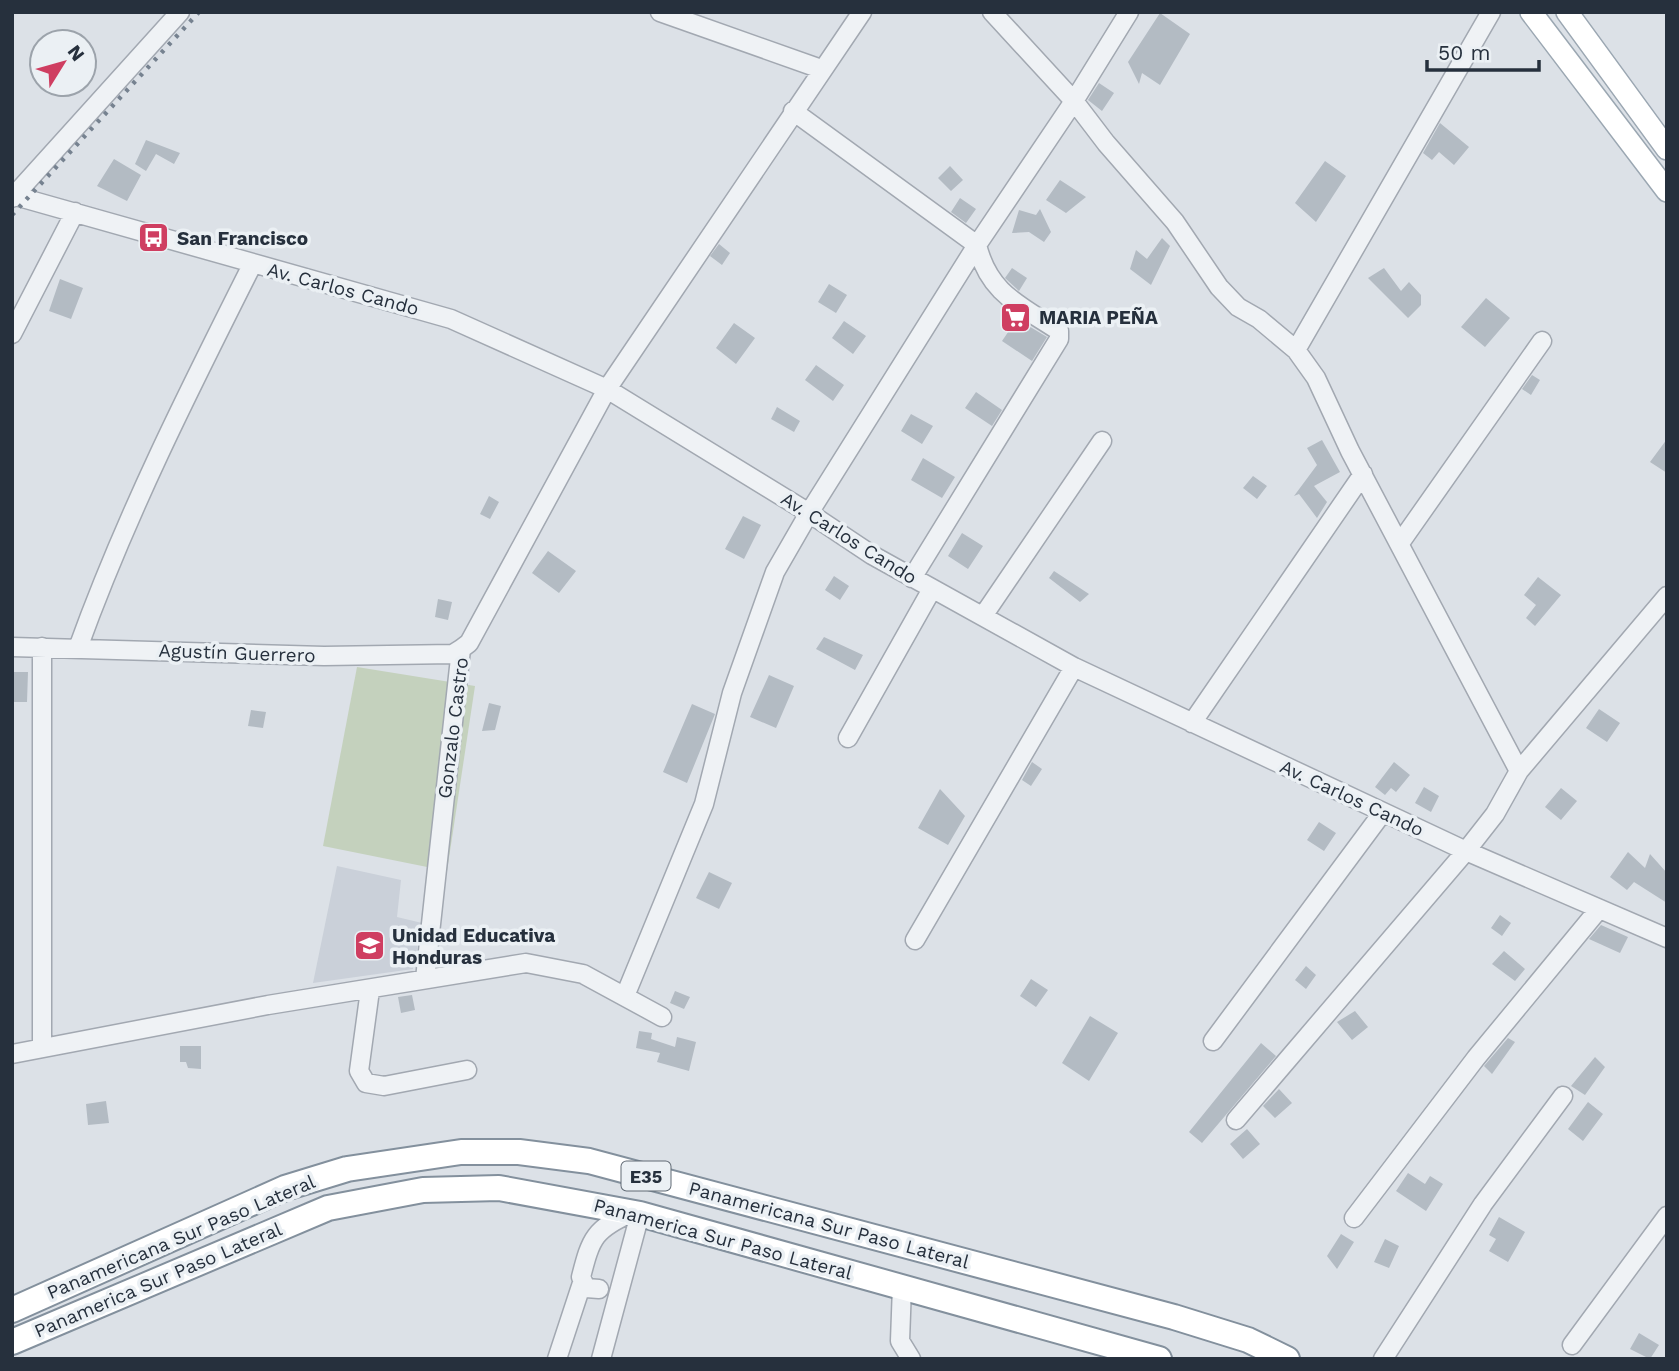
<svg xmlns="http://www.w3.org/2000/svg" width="1679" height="1371" font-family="'Work Sans',sans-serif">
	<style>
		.built { fill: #cad0d9 }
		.green { fill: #c4d1bd }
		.building { fill: #b3bbc3 }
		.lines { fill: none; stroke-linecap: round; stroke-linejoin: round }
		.minor-casing { stroke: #a2a8b1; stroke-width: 21 }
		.major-casing { stroke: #9ba7b2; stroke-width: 24 }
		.highway-casing { stroke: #83909d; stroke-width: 28 }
		.minor { stroke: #eff2f5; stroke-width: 18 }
		.major { stroke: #fff; stroke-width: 21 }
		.highway { stroke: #fff; stroke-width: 24 }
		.rail { stroke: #768290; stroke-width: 4.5; stroke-dasharray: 3.5 7; stroke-linecap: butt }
		.labels { text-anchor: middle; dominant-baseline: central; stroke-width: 7; stroke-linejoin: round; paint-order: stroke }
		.shield { fill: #ebf0f4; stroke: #616a74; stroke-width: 2 }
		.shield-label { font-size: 18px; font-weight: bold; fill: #26303d }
		.poi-label { font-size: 19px; font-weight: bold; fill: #26303d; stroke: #ebf0f4; text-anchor: start }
		.street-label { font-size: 19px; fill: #26303d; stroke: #ebf0f4 }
	</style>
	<rect width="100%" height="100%" fill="#dce1e7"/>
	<!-- built -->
	<path class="built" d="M337 866 401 880 397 917 422 923 413 969 313 983Z"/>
	<!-- green -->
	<path class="green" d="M357 667 475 686 447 871 323 846Z"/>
	<!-- building -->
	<path class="building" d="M1160 13 1190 34 1160 85 1142 73 1139 84 1128 62Z
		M1099 83 1114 93 1102 111 1088 100Z
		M1440 123 1469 147 1454 165 1439 152 1432 160 1423 153Z
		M146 140 180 153 174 164 156 154 146 171 135 164Z
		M114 159 141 175 127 201 97 186Z
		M1325 161 1346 176 1316 222 1295 203Z
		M950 166 963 180 951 191 938 178Z
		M1060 180 1086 197 1066 213 1046 200Z
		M960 198 976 209 966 223 951 212Z
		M1040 209 1051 232 1044 242 1029 232 1012 233 1019 210 1036 215Z
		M1162 238 1170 246 1151 285 1130 269 1136 250 1147 259Z
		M719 244 730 253 722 265 710 256Z
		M1012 268 1027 278 1019 291 1005 278Z
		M1384 268 1401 291 1409 282 1421 295V305L1408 318 1368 278Z
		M60 279 83 288 71 319 49 311Z
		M829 284 847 295 836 313 818 302Z
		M1486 298 1510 318 1485 347 1461 327Z
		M1017 319 1047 337 1032 361 1002 341Z
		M844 321 866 336 853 354 832 338Z
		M734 323 755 338 736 364 716 348Z
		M816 365 844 385 833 401 805 380Z
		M1532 375 1540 380 1531 395 1522 389Z
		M976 392 1002 410 992 426 965 408Z
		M777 407 800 421 794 432 771 419Z
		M911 414 933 426 922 444 901 431Z
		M1667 439V473L1650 462Z
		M1322 440 1340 472 1314 486 1327 502 1317 518 1299 494 1294 496 1317 465 1307 448Z
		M923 458 955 477 942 498 911 480Z
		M1253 476 1267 486 1257 499 1243 488Z
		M489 496 499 502 490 519 480 514Z
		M743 516 761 525 744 559 725 549Z
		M962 533 983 546 968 569 948 556Z
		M548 551 576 571 559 593 532 573Z
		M1054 571 1089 594 1080 602 1049 578Z
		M834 576 849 586 840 600 825 590Z
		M1538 577 1561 595 1535 626 1526 618 1536 605 1524 595Z
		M438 599 452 602 448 620 435 617Z
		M824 637 863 655 855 670 816 649Z
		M12 672H28L27 702H12Z
		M769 675 794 686 776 728 750 717Z
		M489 703 501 706 495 730 482 731Z
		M692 704 715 714 687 783 663 772Z
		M1599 709 1620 723 1607 742 1586 728Z
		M251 710 266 712 263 728 248 726Z
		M1032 762 1042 769 1031 786 1022 780Z
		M1394 762 1410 775 1396 792 1391 788 1385 795 1375 787Z
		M1424 787 1439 796 1431 812 1415 803Z
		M1561 788 1577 801 1561 820 1545 807Z
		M940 789 965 816 948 845 918 828Z
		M1319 822 1336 833 1324 851 1307 840Z
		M1628 852 1645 868 1650 854 1667 873V903L1634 882 1627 890 1610 877Z
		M709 872 732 883 719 909 696 898Z
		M1500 915 1511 923 1502 936 1491 928Z
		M1601 925 1628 937 1620 953 1589 939Z
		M1504 951 1525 969 1515 981 1492 964Z
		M1306 966 1316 975 1306 989 1295 980Z
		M1031 979 1048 990 1036 1007 1020 996Z
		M675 991 690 997 684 1009 670 1003Z
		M412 995 415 1010 401 1013 398 997Z
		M1355 1011 1368 1027 1352 1040 1337 1022Z
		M1090 1016 1118 1033 1089 1081 1062 1063Z
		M639 1031 652 1033 651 1039 675 1047 677 1037 696 1042 689 1071 657 1062 660 1053 636 1048Z
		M1508 1038 1515 1042 1492 1074 1484 1066Z
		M1261 1043 1276 1056 1202 1143 1189 1132Z
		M180 1046H201V1069L188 1068 186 1062H180Z
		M1595 1057 1605 1067 1585 1095 1571 1086Z
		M1279 1089 1292 1103 1275 1118 1263 1106Z
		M106 1101 109 1123 88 1125 86 1104Z
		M1588 1102 1603 1114 1583 1141 1568 1129Z
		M1247 1129 1260 1144 1243 1159 1230 1144Z
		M1408 1173 1425 1184 1430 1176 1443 1184 1426 1211 1396 1191Z
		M1499 1217 1525 1232 1508 1262 1489 1251 1496 1239 1489 1235Z
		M1341 1234 1354 1242 1337 1269 1327 1256Z
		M1385 1239 1399 1246 1389 1268 1374 1262Z
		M1639 1333 1659 1345 1650 1359 1630 1349Z"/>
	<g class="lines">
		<defs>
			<path id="minor" d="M660 12 821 69
				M992 12 1074 101 1106 143 1175 222 1219 287 1238 307 1259 319 1296 350 1316 378 1350 451 1519 771
				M793 111 977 245C989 294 1020 305 1059 331V339L912 578
				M12 195 451 319 607 389 809 513 872 555 1074 667 1466 851 1667 938
				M12 198 180 12
				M12 334 75 212
				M1296 350 1491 12
				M1400 543 1542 341
				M983 616 1102 441
				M12 647 324 656 453 654 461 649
				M78 648C126 515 189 390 252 265
				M1192 723 1363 474
				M848 738 932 589
				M915 940 1074 667
				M425 979 461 649 469 643 607 389 862 12
				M370 990 359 1071 366 1083 384 1086 467 1070
				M625 996 704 804 732 693 775 572 809 513 977 245 1074 101 1129 12
				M1213 1041 1383 812
				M42 1048V647
				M12 1054 268 1005 526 963 583 974 662 1017
				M1236 1120 1466 851 1495 814 1519 771 1667 596
				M1354 1218 1476 1058 1599 909
				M902 1286 900 1341 911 1359
				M599 1289 586 1288 581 1277C591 1238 594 1229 633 1212
				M1572 1345 1667 1216
				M557 1359 582 1283
				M601 1359 640 1214
				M1383 1359 1483 1204 1563 1096"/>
			<path id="major" d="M1531 12 1667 191
				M1567 12 1667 149"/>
			<path id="highway" d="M12 1310 285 1188 347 1169 461 1152H519L589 1161 1174 1317 1248 1340 1287 1359
				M12 1342 328 1208 423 1190 499 1188 640 1214 1159 1359"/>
		</defs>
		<!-- minor casing -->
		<use href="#minor" class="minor-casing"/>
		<!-- major casing -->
		<use href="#major" class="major-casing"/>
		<!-- highway casing -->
		<use href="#highway" class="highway-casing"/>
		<!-- minor -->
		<use href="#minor" class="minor"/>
		<!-- major -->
		<use href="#major" class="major"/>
		<!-- highway -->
		<use href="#highway" class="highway"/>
		<!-- rail -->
		<path class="rail" d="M12 215 199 12"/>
	</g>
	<!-- icons -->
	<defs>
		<symbol id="bus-square" viewBox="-11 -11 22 22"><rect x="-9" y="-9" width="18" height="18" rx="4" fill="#cf3e61" stroke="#ebf0f4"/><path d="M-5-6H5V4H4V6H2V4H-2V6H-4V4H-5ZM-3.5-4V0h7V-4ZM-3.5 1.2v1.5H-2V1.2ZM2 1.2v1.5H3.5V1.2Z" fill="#fff"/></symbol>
		<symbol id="supermarket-square" viewBox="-11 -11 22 22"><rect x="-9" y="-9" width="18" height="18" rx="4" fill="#cf3e61" stroke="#ebf0f4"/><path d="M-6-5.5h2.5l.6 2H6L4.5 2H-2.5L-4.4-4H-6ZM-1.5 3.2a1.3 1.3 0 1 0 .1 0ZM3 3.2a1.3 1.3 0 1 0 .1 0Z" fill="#fff"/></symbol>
		<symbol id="school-square" viewBox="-11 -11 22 22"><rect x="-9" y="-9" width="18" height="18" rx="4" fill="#cf3e61" stroke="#ebf0f4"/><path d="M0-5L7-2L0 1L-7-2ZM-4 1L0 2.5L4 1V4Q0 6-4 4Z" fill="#fff"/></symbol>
	</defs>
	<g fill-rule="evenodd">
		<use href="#bus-square" x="136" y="220" width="35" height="35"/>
		<use href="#supermarket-square" x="998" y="300" width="35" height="35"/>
		<use href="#school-square" x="352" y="928" width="35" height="35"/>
	</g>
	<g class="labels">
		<!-- shield labels -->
		<rect class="shield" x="621.5" y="1161.5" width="49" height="29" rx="5"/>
		<g class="shield-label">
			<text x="646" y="1176">E35</text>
		</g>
		<!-- poi labels -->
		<g class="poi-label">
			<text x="177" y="238">San Francisco</text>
			<text x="1039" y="317">MARIA PEÑA</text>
			<text x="392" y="935">Unidad Educativa<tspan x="392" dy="22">Honduras</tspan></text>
		</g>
		<!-- street labels -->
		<g class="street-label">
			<text transform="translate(343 289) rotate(15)">Av. Carlos Cando</text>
			<text transform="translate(849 538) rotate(32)">Av. Carlos Cando</text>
			<text transform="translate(237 653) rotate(2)">Agustín Guerrero</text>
			<text transform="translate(453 728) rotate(-83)">Gonzalo Castro</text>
			<text transform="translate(1352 798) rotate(25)">Av. Carlos Cando</text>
			<text transform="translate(829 1225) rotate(15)">Panamericana Sur Paso Lateral</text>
			<text transform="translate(181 1237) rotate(-23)">Panamericana Sur Paso Lateral</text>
			<text transform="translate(723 1239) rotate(15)">Panamerica Sur Paso Lateral</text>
			<text transform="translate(158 1280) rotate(-23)">Panamerica Sur Paso Lateral</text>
		</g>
	</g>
	<!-- border -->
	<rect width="1679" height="1371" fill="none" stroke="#26303d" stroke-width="28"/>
	<!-- north arrow -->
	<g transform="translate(63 63) rotate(53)"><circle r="33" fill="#ebf0f4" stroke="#9ca3ab" stroke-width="2"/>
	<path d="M0-5L12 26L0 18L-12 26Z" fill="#cf3e61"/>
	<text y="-10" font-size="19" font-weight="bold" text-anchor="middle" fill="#26303d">N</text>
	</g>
	<!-- scale -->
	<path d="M1427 60v10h112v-10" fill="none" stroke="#26303d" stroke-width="3.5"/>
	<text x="1438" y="60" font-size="21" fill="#26303d" stroke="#ebf0f4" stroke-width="5" paint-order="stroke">50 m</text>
</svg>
